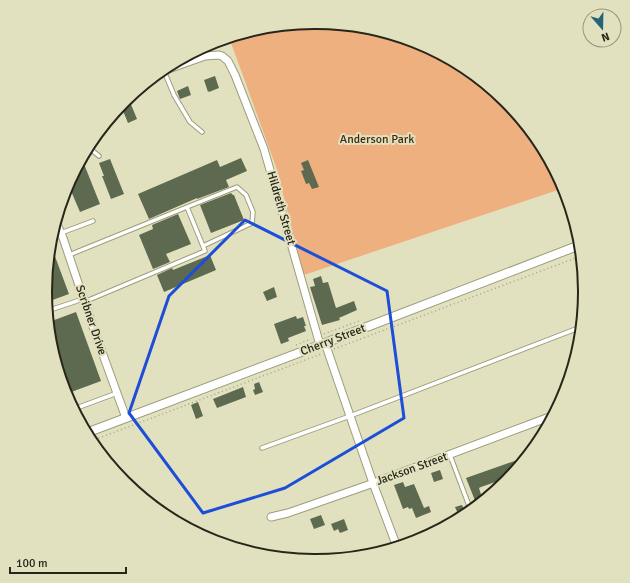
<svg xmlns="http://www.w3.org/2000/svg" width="630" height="583" font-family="Signika,sans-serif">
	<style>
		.green { fill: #efb080 }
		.building { fill: #5d6a4f }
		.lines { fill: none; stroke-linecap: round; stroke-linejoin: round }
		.service-casing { stroke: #9d9c7c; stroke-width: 5.5 }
		.minor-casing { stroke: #9d9c7c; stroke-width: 9 }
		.tertiary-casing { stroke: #9d9c7c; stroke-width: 10 }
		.path { stroke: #a5a489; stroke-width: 1.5; stroke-dasharray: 1 3; stroke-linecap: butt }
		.service { stroke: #fff; stroke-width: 3.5 }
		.minor { stroke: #fff; stroke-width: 7 }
		.tertiary { stroke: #fff; stroke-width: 8 }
		.marked { fill: none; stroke: #1d4ed8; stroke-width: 3; stroke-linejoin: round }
		.labels { text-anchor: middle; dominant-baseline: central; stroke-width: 4; stroke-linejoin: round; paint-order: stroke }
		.park-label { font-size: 12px; fill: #44270e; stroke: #e2e1bf }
		.street-label { font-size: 12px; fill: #27261a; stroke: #e2e1bf }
		.rim { fill: none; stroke: #27261a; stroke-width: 2 }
	</style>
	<rect width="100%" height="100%" fill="#e2e1bf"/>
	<!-- green -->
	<path class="green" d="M315 22 368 27 418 43 465 68 506 101 539 142 564 188 304 275 276 167 230 40 186 56 212 42 263 27Z"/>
	<!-- building -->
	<path class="building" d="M215 76 219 88 209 92V91L208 92 204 80Z
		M188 86 191 95 180 99 177 91Z
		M130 102 137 119 128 123 121 106Z
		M241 158 247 171 226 180 229 187 197 199V198L149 219 138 194 217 160 220 167Z
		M82 159 100 204 80 212 68 184Z
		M110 159 124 194 111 199 102 176H104L99 163Z
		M308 160 319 187 312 189 309 183 306 184 301 171 304 170 301 163Z
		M231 193 233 195H234L244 220 211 233 200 205Z
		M178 214 191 244 166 254 170 262 153 269 139 235 153 229 152 225Z
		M50 243 69 294 47 302 46 291Z
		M210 255 216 270 164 292 157 275 172 268 173 270Z
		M321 276 323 283 328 282 336 308 354 301 357 310 339 318 340 320 322 325 310 287 315 286 313 279Z
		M274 287 277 297 267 301 263 292Z
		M76 312 101 381 66 394 51 344 49 322Z
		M296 316 297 319 303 317 306 326H304L306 331 288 338 289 341 281 344 274 324Z
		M259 382 263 392 255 395 253 390 255 389 254 384Z
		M243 387 246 397 217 408 213 399Z
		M198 402 203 416 196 419 191 405Z
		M526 457 505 482 504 479 481 487 479 488 483 501 476 503 466 478Z
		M440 470 443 479 434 482 431 473Z
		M403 482 405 487 414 484 424 508 429 506 431 512 416 518 412 508 409 509 408 507 403 509 394 485Z
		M462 505 465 511 458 514 455 507Z
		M321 515 325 525 314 529 310 519Z
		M344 519 348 530 340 533 338 529 334 531 331 524Z"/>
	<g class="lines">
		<defs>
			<path id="service" d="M164 71 174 95 190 122 202 132
				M89 145 94 152 99 156
				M187 207 237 187 246 195 253 212 252 223 203 246
				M61 233 93 221
				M69 255 187 207 205 251 84 302
				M47 311 83 299
				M74 409 117 393
				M262 448 350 416 581 327
				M450 455 471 511"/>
			<path id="minor" d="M160 72 205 56 219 55 222 56 228 61 235 75 264 149 320 345
				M56 222 63 238 94 330 126 418
				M325 343 373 483 397 547
				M271 517 288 513 371 484 552 416"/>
			<path id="tertiary" d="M86 433 325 343 580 245"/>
		</defs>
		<!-- service casing -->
		<use href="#service" class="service-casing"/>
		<!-- minor casing -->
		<use href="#minor" class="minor-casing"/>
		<!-- tertiary casing -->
		<use href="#tertiary" class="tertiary-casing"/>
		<!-- path -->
		<path class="path" d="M59 211 62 217
			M324 334 359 321
			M296 345 311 339
			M334 349 581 256
			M91 441 321 354"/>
		<!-- service -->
		<use href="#service" class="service"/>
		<!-- minor -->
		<use href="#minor" class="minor"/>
		<!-- tertiary -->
		<use href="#tertiary" class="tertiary"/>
	</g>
	<!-- marked area -->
	<path class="marked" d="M245 220 387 291 404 418 285 488 203 513 129 413 169 296Z"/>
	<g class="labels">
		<!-- park labels -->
		<g class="park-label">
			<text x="377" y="139">Anderson Park</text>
		</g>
		<!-- street labels -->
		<g class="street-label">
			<text transform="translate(281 208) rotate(74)">Hildreth Street</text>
			<text transform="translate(91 320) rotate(71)">Scribner Drive</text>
			<text transform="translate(333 340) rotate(-21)">Cherry Street</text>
			<text transform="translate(412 469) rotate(-20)">Jackson Street</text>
		</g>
	</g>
	<!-- crop -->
	<path d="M0 0H630V583H0ZM314 29H316A262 262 0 0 1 578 291V292A262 262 0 0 1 316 554H314A262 262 0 0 1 52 292V291A262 262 0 0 1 314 29Z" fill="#e2e1bf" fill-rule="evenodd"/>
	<path class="rim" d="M314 29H316A262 262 0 0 1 578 291V292A262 262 0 0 1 316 554H314A262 262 0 0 1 52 292V291A262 262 0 0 1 314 29Z"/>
	<!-- north arrow -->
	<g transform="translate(602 28) rotate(160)"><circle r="19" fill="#e2e1bf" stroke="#97967d"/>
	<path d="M0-3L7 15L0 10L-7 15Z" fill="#246479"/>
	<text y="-6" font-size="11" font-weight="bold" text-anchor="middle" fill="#27261a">N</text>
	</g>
	<!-- scale -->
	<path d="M10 567v6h116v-6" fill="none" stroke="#27261a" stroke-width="2"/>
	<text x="16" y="567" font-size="12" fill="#27261a" stroke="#e2e1bf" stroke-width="3" paint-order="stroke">100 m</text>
</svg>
